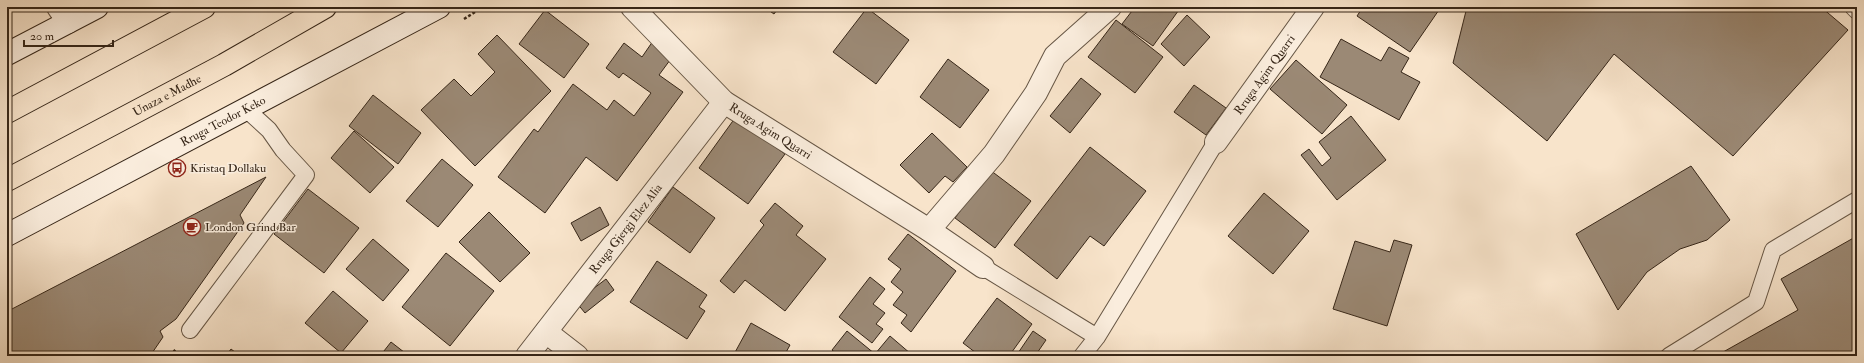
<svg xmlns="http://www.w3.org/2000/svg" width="1864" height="363" font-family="'IM FELL Double Pica',serif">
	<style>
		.building { fill: #9b8975; stroke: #362618 }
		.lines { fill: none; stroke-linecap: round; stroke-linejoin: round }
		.lane-casing { stroke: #665645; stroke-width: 18 }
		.street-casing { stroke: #665645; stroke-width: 24 }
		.secondary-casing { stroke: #362618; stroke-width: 24 }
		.highway-casing { stroke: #362618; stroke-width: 24 }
		.path { stroke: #362618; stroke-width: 2.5; stroke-dasharray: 3 2; stroke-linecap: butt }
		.lane { stroke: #faeddd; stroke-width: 16 }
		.street { stroke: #faeddd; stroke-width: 22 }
		.secondary { stroke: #faeddd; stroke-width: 22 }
		.highway { stroke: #f8e4cb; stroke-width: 22 }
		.labels { text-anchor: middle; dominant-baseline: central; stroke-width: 3; stroke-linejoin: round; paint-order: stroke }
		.street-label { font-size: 12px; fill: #362618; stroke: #faeddd }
		.poi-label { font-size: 12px; fill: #362618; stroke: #faeddd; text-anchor: start }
	</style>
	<rect width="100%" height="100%" fill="#f8e4cb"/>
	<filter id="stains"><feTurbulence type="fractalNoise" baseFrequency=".005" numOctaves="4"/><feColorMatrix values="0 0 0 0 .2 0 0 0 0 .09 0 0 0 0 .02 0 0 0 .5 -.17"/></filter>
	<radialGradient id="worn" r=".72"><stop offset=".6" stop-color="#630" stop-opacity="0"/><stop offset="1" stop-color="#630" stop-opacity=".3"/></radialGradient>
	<!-- building -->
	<path class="building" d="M764 7H779L774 14Z
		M1135 7H1181L1153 46 1122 24Z
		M1363 7H1441L1410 52 1357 16Z
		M1467 7H1821L1848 30 1733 156 1614 54 1547 141 1453 63Z
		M867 8 909 40 876 84 833 52Z
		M545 10 589 44 564 78 519 44Z
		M1187 15 1210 37 1184 66 1161 44Z
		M1116 20 1163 57 1135 93 1088 57Z
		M497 35 551 91 475 166 421 110 454 79 471 96 495 72 478 54Z
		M1341 39 1381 61 1389 47 1409 58 1401 72 1420 82 1399 120 1320 77Z
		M653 41 673 56 659 75 683 92 617 181 586 157 545 213 498 177 534 129 538 132 573 84 607 110 614 100 634 116 651 93 623 73 619 78 606 68 624 43 642 57Z
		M948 59 989 90 960 128 920 97Z
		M1296 60 1347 105 1322 134 1270 89Z
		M1081 78 1101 94 1070 133 1050 116Z
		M1194 85 1226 108 1206 135 1174 112Z
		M373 95 421 133 398 164 349 126Z
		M1351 116 1386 160 1337 200 1301 155 1309 149 1322 166 1331 158 1319 142Z
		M735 118 785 154 748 204 699 168Z
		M354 131 394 167 370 193 331 158Z
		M932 133 967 167 953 182 945 176 929 193 900 165Z
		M1090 147 1146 191 1104 246 1090 236 1057 279 1014 245Z
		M442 159 473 185 438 227 406 201Z
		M1691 166 1730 220 1707 240 1680 249 1647 272 1618 310 1576 234Z
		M990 170 1031 201 995 248 955 218Z
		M266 177 240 215 244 223 176 319 160 331 163 337 150 356H7V314L11 311 10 310Z
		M673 187 715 218 690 253 648 222Z
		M308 189 359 228 324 273 274 234Z
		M1264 193 1309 231 1273 274 1228 236Z
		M775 203 803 226 796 235 826 259 785 311 745 280 734 293 720 281 764 225 760 221Z
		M600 207 609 225 581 241 571 223Z
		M489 212 530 253 500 282 459 242Z
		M908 234 956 271 911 332 901 323 907 315 893 305 903 292 891 282 901 269 888 259Z
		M1857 236V356H1716L1798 310 1781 279Z
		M373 239 409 270 383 301 346 269Z
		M1394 240 1412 245 1387 326 1333 309 1355 241 1390 252Z
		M446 253 494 291 450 346 402 307Z
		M657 261 707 295 699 307 705 311 687 339 630 302Z
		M870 277 885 289 873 304 885 313 876 324 883 329 872 343 839 317Z
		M606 279 614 290 585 313 576 302Z
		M333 291 368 321 341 353 305 323Z
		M997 298 1032 324 1009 356H980L963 343Z
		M751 323 790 345 784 356H733Z
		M847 331 875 354 890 336 911 354 909 356H839L832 350Z
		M1033 331 1046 340 1035 356H1016Z
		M391 342 409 356H380Z
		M231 349 240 356H226Z"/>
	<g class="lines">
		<defs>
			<path id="lane" d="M1853 7 1857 11
				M983 267 1097 337
				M190 330 306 175 283 150 269 130 246 109
				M1082 356 1097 337 1216 142
				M1669 356 1756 302 1773 250 1857 200"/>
			<g id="street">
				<path d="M58 7 68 22"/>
				<path id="s1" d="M632 7 724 102 929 230 983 267"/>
				<path id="s2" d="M1216 142 1313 7"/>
				<path d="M929 230 994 154 1036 93 1055 56 1110 7"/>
				<path d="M546 332 577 356"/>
				<path id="s3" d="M527 356 724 102"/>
			</g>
			<g id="secondary">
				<path d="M7 54 97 7"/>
				<path id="s4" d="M7 235 439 7"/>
			</g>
			<g id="highway">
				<path d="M7 112 204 7"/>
				<path id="s5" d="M7 180 224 65 325 7"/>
			</g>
		</defs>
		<!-- lane casing -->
		<use href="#lane" class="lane-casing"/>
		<!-- street casing -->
		<use href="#street" class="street-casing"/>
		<!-- secondary casing -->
		<use href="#secondary" class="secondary-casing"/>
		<!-- highway casing -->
		<use href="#highway" class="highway-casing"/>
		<!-- path -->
		<path class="path" d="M464 19 483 7
			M170 356 176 349"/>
		<!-- lane -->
		<use href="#lane" class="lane"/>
		<!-- street -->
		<use href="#street" class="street"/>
		<!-- secondary -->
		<use href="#secondary" class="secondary"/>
		<!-- highway -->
		<use href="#highway" class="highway"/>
	</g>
	<!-- icons -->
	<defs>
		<symbol id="bus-ring" viewBox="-11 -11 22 22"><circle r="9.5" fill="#faeddd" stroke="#8f2418" stroke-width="1.5"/><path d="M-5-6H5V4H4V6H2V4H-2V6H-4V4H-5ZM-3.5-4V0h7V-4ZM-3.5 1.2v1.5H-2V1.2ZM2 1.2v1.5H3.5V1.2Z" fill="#8f2418"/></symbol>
		<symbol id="cafe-ring" viewBox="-11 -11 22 22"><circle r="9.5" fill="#faeddd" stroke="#8f2418" stroke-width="1.5"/><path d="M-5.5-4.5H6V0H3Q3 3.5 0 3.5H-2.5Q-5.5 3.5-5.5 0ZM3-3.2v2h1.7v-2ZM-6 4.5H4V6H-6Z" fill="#8f2418"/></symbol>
	</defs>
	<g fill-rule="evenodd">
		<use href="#bus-ring" x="167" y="158" width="20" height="20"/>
		<use href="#cafe-ring" x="182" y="217" width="20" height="20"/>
	</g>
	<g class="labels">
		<!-- street labels -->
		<g class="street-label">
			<text stroke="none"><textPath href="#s2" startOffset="83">Rruga Agim Quarri</textPath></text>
			<text stroke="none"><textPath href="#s5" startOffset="181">Unaza e Madhe</textPath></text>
			<text stroke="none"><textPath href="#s4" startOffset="244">Rruga Teodor Keko</textPath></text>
			<text stroke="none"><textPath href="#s1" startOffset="187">Rruga Agim Quarri</textPath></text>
			<text stroke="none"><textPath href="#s3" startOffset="161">Rruga Gjergj Elez Alia</textPath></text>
		</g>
		<!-- poi labels -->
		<g class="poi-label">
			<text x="190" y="168">Kristaq Dollaku</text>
			<text x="205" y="227">London Grind Bar</text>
		</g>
	</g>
	<!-- margin -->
	<rect width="1864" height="363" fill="none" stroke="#f8e4cb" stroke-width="24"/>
	<rect x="8" y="8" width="1848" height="347" fill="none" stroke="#362618" stroke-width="2"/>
	<rect x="12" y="12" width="1840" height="339" fill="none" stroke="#362618"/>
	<!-- scale -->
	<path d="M24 40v6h89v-6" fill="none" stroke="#362618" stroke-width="2"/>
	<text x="30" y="40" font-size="12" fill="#362618" stroke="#faeddd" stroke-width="3" paint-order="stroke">20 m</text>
	<rect width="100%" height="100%" filter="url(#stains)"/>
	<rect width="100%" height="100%" fill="url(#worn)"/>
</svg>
